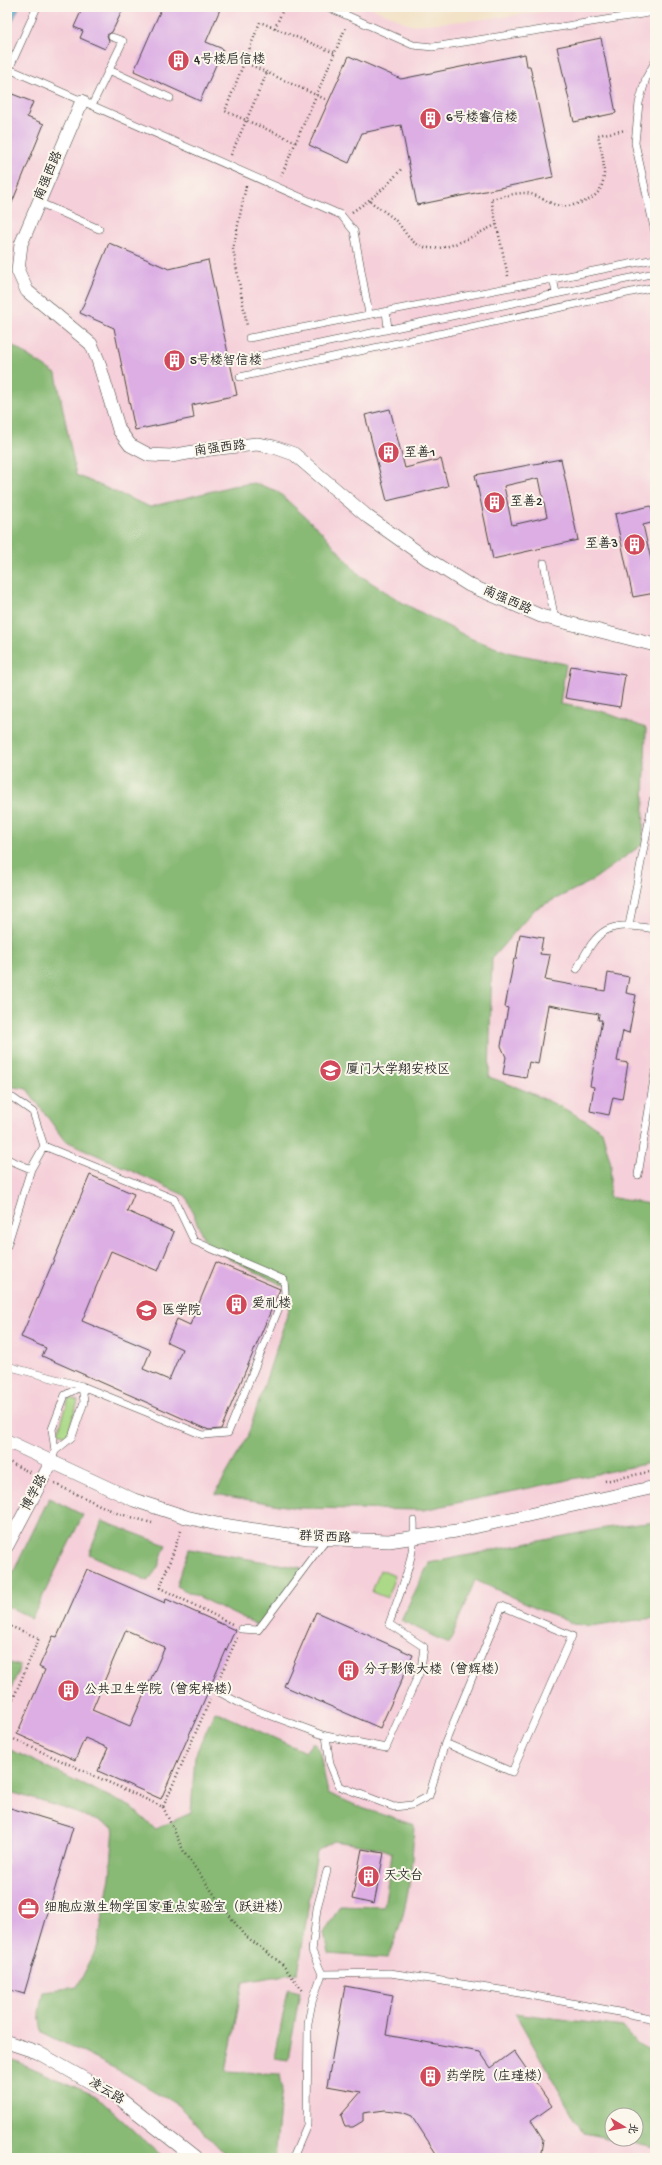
<svg xmlns="http://www.w3.org/2000/svg" width="662" height="2165" font-family="'Gochi Hand','LXGW WenKai TC',sans-serif">
	<style>
		.built { fill: #f5cfd9; fill-rule: evenodd }
		.green { fill: #abd987; stroke: #6b8259 }
		.forest { fill: #88b974; stroke: #5a7250; fill-rule: evenodd }
		.water { fill: #57abd3; stroke: #416b7f }
		.building { fill: #dcaee4; fill-rule: evenodd }
		.lines { fill: none; stroke-linecap: round; stroke-linejoin: round }
		.service-casing { stroke: #494642; stroke-width: 8 }
		.minor-casing { stroke: #494642; stroke-width: 14 }
		.path { stroke: #494642; stroke-width: 2.5; stroke-dasharray: 1 3; stroke-linecap: butt }
		.service { stroke: #fff; stroke-width: 7 }
		.minor { stroke: #fff; stroke-width: 13 }
		.labels { text-anchor: middle; dominant-baseline: central; stroke-width: 4; stroke-linejoin: round; paint-order: stroke }
		.poi-label { font-size: 13px; fill: #2b2b2b; stroke: #fbf7ec; text-anchor: start }
		.street-label { font-size: 13px; fill: #2b2b2b; stroke: #fbf7ec }
	</style>
	<rect width="100%" height="100%" fill="#fbf7ec"/>
	<filter id="ink" filterUnits="userSpaceOnUse"><feTurbulence type="fractalNoise" baseFrequency=".025" numOctaves="2"/><feDisplacementMap in="SourceGraphic" scale="8" xChannelSelector="R" yChannelSelector="G"/><feConvolveMatrix kernelMatrix="1 2 1 2 8 2 1 2 1" color-interpolation-filters="sRGB"/></filter>
	<filter id="wash" filterUnits="userSpaceOnUse"><feTurbulence type="fractalNoise" baseFrequency=".012" numOctaves="4" result="noise"/><feDisplacementMap in="SourceGraphic" scale="16" xChannelSelector="R" yChannelSelector="G"/><feGaussianBlur stdDeviation="0.9" result="paint"/><feColorMatrix in="noise" values="0 0 0 0 0 0 0 0 0 0 0 0 0 0 0 0 0 1.4 0 .05"/><feComposite in="paint" operator="in"/></filter>
	<g filter="url(#wash)">
		<rect width="100%" height="100%" fill="#f2e1c5"/>
		<!-- built -->
		<path class="built" d="M7 7H370L411 25 477 20 581 7H655V2158H7ZM612 2115H636V2139H612Z"/>
		<!-- green -->
		<path class="green" d="M69 1398 78 1401 67 1436 58 1433Z
			M380 1570 395 1576 387 1598 372 1592Z"/>
		<!-- forest -->
		<path class="forest" d="M7 342 56 374 76 475 150 507 232 486 254 483 277 491 323 533 358 574 403 603 472 639 511 653 566 664 560 704 601 711 646 728 643 844 590 882 535 909 492 958 489 1077C529 1091 566 1107 602 1131L611 1164 609 1197 655 1205V1462L423 1510 297 1508 215 1494 247 1438 289 1309 290 1289 207 1247 186 1196 64 1140 27 1089 7 1086Z
			M49 1498 83 1515 32 1618 7 1606V1585Z
			M102 1521 166 1545 158 1567 148 1581 89 1554Z
			M655 1522V1618L589 1626 573 1624 475 1580 449 1644 401 1620 429 1563 605 1528Z
			M189 1549 302 1568 275 1608 256 1625 176 1586Z
			M7 1662 20 1666 7 1700Z
			M215 1711 305 1752 313 1742 319 1749 328 1793 362 1808 414 1825C412 1873 408 1914 387 1958L328 1954 324 1933 340 1906 384 1907 392 1853 379 1848 334 1841 317 1851 298 1973 243 1982 226 2071 280 2074 282 2087 275 2158H229L179 2106 124 2073 42 2032 39 2013 43 1991 77 1987 97 1948 110 1877 114 1827 63 1808 7 1791V1748L131 1807 155 1829 191 1813 195 1756Z
			M288 1989 300 1992 288 2060 275 2058Z
			M515 2013 623 2027 636 2043 655 2053V2148L583 2133ZM612 2115H636V2139H612Z
			M7 2057 96 2096 163 2158H7Z"/>
		<!-- water -->
		<path class="water" d="M7 7H19L7 34Z"/>
		<g id="blocks">
			<!-- building -->
			<path class="building" d="M83 7H124L112 32 107 35 109 41 105 49 80 38 83 31 74 27Z
				M162 7H221L206 42 223 49 200 101 134 71Z
				M601 38 616 113 574 122 557 47Z
				M525 54 527 66H530L553 177 417 205 401 125 362 133 349 163 309 145 349 56 401 79Z
				M7 92 33 102 27 117 44 124 7 215Z
				M109 243 169 269 208 260 237 395 192 405 194 418 135 430 114 328 80 313Z
				M390 409 405 468 441 459 448 486 387 501 365 415Z
				M561 459 578 540 493 559 475 475ZM539 478 547 517 512 525 504 486Z
				M651 506 655 522 643 525 652 564 655 563V593L633 597 615 514Z
				M571 666 625 675 620 707 565 698Z
				M520 934 543 938 540 954 550 955 545 980 605 991 608 973 629 977 626 993 636 995 629 1033 623 1031 617 1061 628 1063 622 1099 613 1097 609 1115 590 1111 594 1087 590 1086 602 1020H598L599 1014 548 1005 538 1064 529 1062 526 1078 503 1074 506 1057 501 1046 508 1008 505 1007 514 959H516Z
				M90 1175 134 1194 127 1211 174 1232 158 1271 111 1251 82 1321 151 1350 143 1369 169 1380 182 1349 167 1342 177 1319 190 1325 216 1262 280 1289 221 1429 209 1430 42 1356 46 1348 21 1337Z
				M87 1569 165 1603 166 1599 235 1630 161 1799 98 1771 108 1748 85 1738 75 1760 17 1734 45 1670 39 1667 53 1636 57 1637ZM126 1630 165 1647 130 1726 92 1710Z
				M316 1612 413 1655 380 1728 284 1686Z
				M7 1807 73 1827 24 1994 7 1989Z
				M362 1849 384 1853 374 1904 352 1899Z
				M345 1986 393 1995 386 2035 480 2052 491 2068 514 2051 552 2106 531 2121 543 2140 540 2158H439L412 2116 402 2112 385 2110 363 2113V2121L353 2127H345L341 2115 361 2092 327 2086Z"/>
		</g>
	</g>
	<g filter="url(#ink)">
		<use href="#blocks" fill-opacity="0" stroke="#494642" stroke-width="1"/>
		<g class="lines">
			<defs>
				<path id="service" d="M328 7 413 45 433 47 655 12
					M655 62 646 78 639 103 635 143 655 232
					M7 68 341 215 354 231 369 314
					M9 69 37 7
					M109 70 170 98
					M92 105 123 41 112 37
					M38 202 99 229
					M553 278 556 293
					M386 311 388 329
					M249 338 655 259
					M253 358 655 273
					M240 377 655 287
					M544 563 555 620
					M629 925 653 800
					M577 969C599 927 607 921 655 929
					M7 1097 13 1098 33 1112 44 1146
					M7 1159 31 1169
					M638 1175 655 1073
					M7 1246 31 1169 44 1146 174 1199 194 1241 284 1280 285 1293 228 1433 203 1435 82 1386 7 1366
					M52 1461 55 1451 52 1429 65 1395 82 1386 84 1402 72 1437 55 1451
					M241 1629 258 1630 326 1539
					M217 1691 245 1706 326 1736 330 1764 339 1786 394 1807 412 1805 429 1796 445 1743 502 1606 572 1636 512 1772 445 1743
					M326 1736 386 1748 421 1669 424 1647 389 1624C401 1590 416 1557 414 1521
					M322 1974 312 1951 317 1908 327 1871
					M293 2158 307 2125 308 2023 312 2002 322 1974 390 1973 514 1992 650 2018 655 2024"/>
				<path id="minor" d="M82 101 21 244 18 271 27 291 91 344 98 360 119 430 130 445 149 455 171 456 210 449 257 444 274 447 294 454 368 517 426 558 469 585 541 616 655 645
					M7 1441 134 1500 186 1517 217 1524 308 1538 389 1541 456 1531 655 1487
					M7 1546 52 1461
					M7 2042 37 2052 120 2099 195 2158"/>
			</defs>
			<!-- service casing -->
			<use href="#service" class="service-casing"/>
			<!-- minor casing -->
			<use href="#minor" class="minor-casing"/>
			<!-- path -->
			<path class="path" d="M275 28 284 7
				M244 62 325 99
				M296 142 225 111 260 22 335 53
				M231 155 267 73
				M281 176 346 27
				M246 186 233 249 247 326
				M370 201C378 208 388 213 395 220 403 227 406 237 415 243 440 259 474 234 496 225
				M352 212C374 197 385 189 402 168
				M508 276 491 199C501 197 514 193 524 193 538 193 548 205 562 206 569 207 576 204 583 202 614 192 603 159 598 135L626 130
				M7 1461 31 1473
				M605 1481 649 1472
				M55 1484 117 1513 152 1523
				M181 1531 160 1588 232 1624
				M7 1625 39 1638 7 1713
				M219 1679 237 1638
				M7 1736 163 1807 210 1700
				M163 1807 185 1854 243 1934 282 1964 304 1992"/>
			<!-- service -->
			<use href="#service" class="service"/>
			<!-- minor -->
			<use href="#minor" class="minor"/>
		</g>
	</g>
	<!-- icons -->
	<defs>
		<symbol id="building-disc" viewBox="-11 -11 22 22"><circle r="9.5" fill="#d1495b" stroke="#fbf7ec"/><path d="M-4-6H4V6H1V3H-1V6H-4ZM-2.5-4.3h1.7v1.8h-1.7ZM.8-4.3h1.7v1.8H.8ZM-2.5-1h1.7V.8h-1.7ZM.8-1h1.7V.8H.8Z" fill="#fff"/></symbol>
		<symbol id="university-disc" viewBox="-11 -11 22 22"><circle r="9.5" fill="#d1495b" stroke="#fbf7ec"/><path d="M0-5L7-2L0 1L-7-2ZM-4 1L0 2.5L4 1V4Q0 6-4 4Z" fill="#fff"/></symbol>
		<symbol id="office-disc" viewBox="-11 -11 22 22"><circle r="9.5" fill="#d1495b" stroke="#fbf7ec"/><path d="M-6-3h4V-5.5h4V-3h4V5H-6ZM-1-4.5V-3h2v-1.5ZM-6 0V1H6V0Z" fill="#fff"/></symbol>
	</defs>
	<g fill-rule="evenodd">
		<use href="#building-disc" x="166" y="48" width="25" height="25"/>
		<use href="#building-disc" x="418" y="106" width="25" height="25"/>
		<use href="#building-disc" x="162" y="348" width="25" height="25"/>
		<use href="#building-disc" x="376" y="440" width="25" height="25"/>
		<use href="#building-disc" x="482" y="490" width="25" height="25"/>
		<use href="#building-disc" x="622" y="532" width="25" height="25"/>
		<use href="#university-disc" x="318" y="1058" width="25" height="25"/>
		<use href="#building-disc" x="224" y="1292" width="25" height="25"/>
		<use href="#university-disc" x="134" y="1298" width="25" height="25"/>
		<use href="#building-disc" x="336" y="1658" width="25" height="25"/>
		<use href="#building-disc" x="56" y="1678" width="25" height="25"/>
		<use href="#building-disc" x="356" y="1864" width="25" height="25"/>
		<use href="#office-disc" x="16" y="1896" width="25" height="25"/>
		<use href="#building-disc" x="418" y="2064" width="25" height="25"/>
	</g>
	<g class="labels">
		<!-- poi labels -->
		<g class="poi-label">
			<text x="194" y="60">4号楼启信楼</text>
			<text x="446" y="118">6号楼睿信楼</text>
			<text x="190" y="361">5号楼智信楼</text>
			<text x="404" y="453">至善1</text>
			<text x="510" y="502">至善2</text>
			<text x="618" y="544" text-anchor="end">至善3</text>
			<text x="346" y="1070">厦门大学翔安校区</text>
			<text x="252" y="1304">爱礼楼</text>
			<text x="162" y="1311">医学院</text>
			<text x="364" y="1670">分子影像大楼（曾辉楼）</text>
			<text x="84" y="1690">公共卫生学院（曾宪梓楼）</text>
			<text x="384" y="1876">天文台</text>
			<text x="44" y="1908">细胞应激生物学国家重点实验室（跃进楼）</text>
			<text x="446" y="2077">药学院（庄瑾楼）</text>
		</g>
		<!-- street labels -->
		<g class="street-label">
			<text transform="translate(49 176) rotate(-67)">南强西路</text>
			<text transform="translate(220 449) rotate(-7)">南强西路</text>
			<text transform="translate(507 601) rotate(24)">南强西路</text>
			<text transform="translate(35 1493) rotate(-62)">博学路</text>
			<text transform="translate(325 1538) rotate(3)">群贤西路</text>
			<text transform="translate(106 2092) rotate(31)">凌云路</text>
		</g>
	</g>
	<!-- margin -->
	<rect width="662" height="2165" fill="none" stroke="#fbf7ec" stroke-width="24"/>
	<!-- north arrow -->
	<g transform="translate(624 2127) rotate(100)"><circle r="19" fill="#fbf7ec" stroke="#a8a59f"/>
	<path d="M0-3L7 15L0 10L-7 15Z" fill="#d1495b"/>
	<text y="-6" font-size="11" font-weight="bold" text-anchor="middle" fill="#2b2b2b">北</text>
	</g>
</svg>
